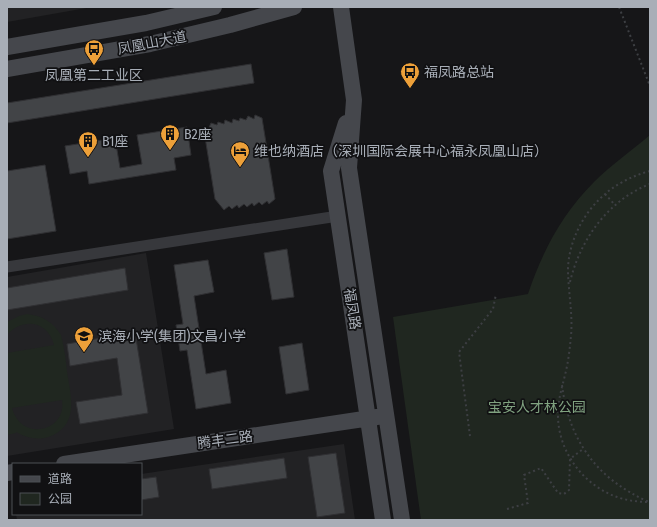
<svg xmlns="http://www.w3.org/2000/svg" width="657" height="527" font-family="'Fira Sans Condensed','Noto Sans SC',sans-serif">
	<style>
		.built { fill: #222224 }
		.green { fill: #202720; fill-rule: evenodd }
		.building { fill: #424447; stroke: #303033 }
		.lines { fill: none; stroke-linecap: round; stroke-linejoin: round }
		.path { stroke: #3d3f43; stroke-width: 2; stroke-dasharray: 2 3; stroke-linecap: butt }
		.street { stroke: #37383c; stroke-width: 11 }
		.secondary { stroke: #45474c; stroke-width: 16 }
		.labels { text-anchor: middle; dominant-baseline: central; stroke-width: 3.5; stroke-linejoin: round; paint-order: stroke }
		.street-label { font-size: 14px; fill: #a8aeb7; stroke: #111113 }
		.poi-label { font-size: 14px; fill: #a8aeb7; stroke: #111113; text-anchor: start }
		.park-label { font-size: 14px; fill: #80a280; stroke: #111113 }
	</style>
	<rect width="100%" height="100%" fill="#161618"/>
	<!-- built -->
	<path class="built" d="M7 7H92L7 22Z
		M146 253 174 429 7 456V277Z
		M344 444 355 520H17L16 514H141V474Z"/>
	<!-- green -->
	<path class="green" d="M650 135V520H421L393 317 528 294C542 252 562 214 594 182 611 165 631 151 650 135Z
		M27 314C43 316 53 322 61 335 64 347 66 359 67 372 71 396 79 424 51 436 38 441 27 438 16 432V433L7 435V353L54 345C48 321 23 317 7 335V322L19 316ZM62 400C67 432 21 442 12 408Z"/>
	<!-- building -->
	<path class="building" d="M251 64 254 83 7 123V103Z
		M255 115 262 118 275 199 269 204 267 201 262 205 259 202 254 206 252 203 247 207 244 204 239 208 237 205 232 209 229 206 224 210 215 199 205 137 211 123 217 125 218 122 224 124 225 120 232 123 233 119 239 121 240 118 246 120 248 116 254 119Z
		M187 127 191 155 174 158 176 170 89 184 87 171 70 174 65 146 115 138 120 168 142 164 137 135Z
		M45 165 56 231 7 239V171Z
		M287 249 294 297 272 300 264 253Z
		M208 260 214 292 194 296 206 374 226 370 231 403 196 409 187 350 180 351 176 325 183 324 174 265Z
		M125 268 128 290 7 310V288Z
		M135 332 148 413 80 424 76 402 122 395 117 358 70 366 67 344Z
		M302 343 309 390 286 394 279 347Z
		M336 453 345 513 317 517 308 457Z
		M284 458 287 478 212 489 209 469Z
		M156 477 159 497 141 500V479Z"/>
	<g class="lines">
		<!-- path -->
		<path class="path" d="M619 7 650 86
			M650 171C639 174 629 178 619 184 590 201 569 235 568 269 568 291 573 313 571 336 570 346 569 356 567 366 564 382 558 397 558 413 557 451 584 487 620 498 630 501 640 502 650 502
			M605 194 615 205
			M570 282C580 240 608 200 650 184
			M562 385C569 441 597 479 649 502
			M470 436 459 352 493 309 496 294
			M507 509 528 503 524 475 541 468 558 493 564 494 569 490 570 459 583 449"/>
		<!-- street -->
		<path class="street" d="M7 267 338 216"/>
		<!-- secondary -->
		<path class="secondary" d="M341 7 354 100 349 168 402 520
			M7 47 146 23 214 7
			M7 69 150 44 230 25 294 7
			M346 123 331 171 383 520
			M64 464 377 417
			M7 473 13 472"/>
	</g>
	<!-- icons -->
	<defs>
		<symbol id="bus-pin" viewBox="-11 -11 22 30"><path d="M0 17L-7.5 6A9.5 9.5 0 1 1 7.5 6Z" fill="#eda039" stroke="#111113"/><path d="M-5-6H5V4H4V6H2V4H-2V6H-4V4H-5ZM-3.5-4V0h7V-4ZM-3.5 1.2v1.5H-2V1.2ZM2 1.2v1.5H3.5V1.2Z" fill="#111"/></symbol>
		<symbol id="building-pin" viewBox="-11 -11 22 30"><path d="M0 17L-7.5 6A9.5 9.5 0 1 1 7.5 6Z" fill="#eda039" stroke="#111113"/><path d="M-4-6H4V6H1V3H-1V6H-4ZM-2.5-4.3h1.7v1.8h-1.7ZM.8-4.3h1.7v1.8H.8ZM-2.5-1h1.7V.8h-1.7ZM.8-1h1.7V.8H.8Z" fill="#111"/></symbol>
		<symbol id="hotel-pin" viewBox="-11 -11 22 30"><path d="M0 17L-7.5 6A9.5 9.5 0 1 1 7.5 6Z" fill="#eda039" stroke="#111113"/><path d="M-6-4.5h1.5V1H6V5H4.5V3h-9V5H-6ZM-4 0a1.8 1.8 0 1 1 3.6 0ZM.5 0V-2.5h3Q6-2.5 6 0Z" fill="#111"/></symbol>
		<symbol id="school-pin" viewBox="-11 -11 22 30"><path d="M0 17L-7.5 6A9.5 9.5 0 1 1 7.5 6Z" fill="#eda039" stroke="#111113"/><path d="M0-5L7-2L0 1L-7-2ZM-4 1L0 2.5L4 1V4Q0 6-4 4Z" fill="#111"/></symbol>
	</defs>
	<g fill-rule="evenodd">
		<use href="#bus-pin" x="83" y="38" width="22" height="30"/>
		<use href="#bus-pin" x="399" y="61" width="22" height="30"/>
		<use href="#building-pin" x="159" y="123" width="22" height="30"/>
		<use href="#building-pin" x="77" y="130" width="22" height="30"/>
		<use href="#hotel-pin" x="229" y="140" width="22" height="30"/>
		<use href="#school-pin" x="73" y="325" width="22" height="30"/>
	</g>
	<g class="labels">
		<!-- street labels -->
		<g class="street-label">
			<text transform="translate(152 43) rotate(-11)">凤凰山大道</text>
			<text transform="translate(352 309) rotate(81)">福凤路</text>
			<text transform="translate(225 440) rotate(-8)">腾丰二路</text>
		</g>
		<!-- poi labels -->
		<g class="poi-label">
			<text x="424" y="72">福凤路总站</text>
			<text x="94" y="75" text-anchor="middle">凤凰第二工业区</text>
			<text x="184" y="134">B2座</text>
			<text x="102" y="141">B1座</text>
			<text x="254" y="151">维也纳酒店（深圳国际会展中心福永凤凰山店）</text>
			<text x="98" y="336">滨海小学(集团)文昌小学</text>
		</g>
		<!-- park labels -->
		<g class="park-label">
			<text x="537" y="407">宝安人才林公园</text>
		</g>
	</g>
	<!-- border -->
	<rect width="657" height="527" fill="none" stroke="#a8aeb7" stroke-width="16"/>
	<!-- legend -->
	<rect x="12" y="463" width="130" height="52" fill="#111113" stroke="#4d5055"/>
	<rect x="20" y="476" width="20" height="6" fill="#45474c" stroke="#4d5055"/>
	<text x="48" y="483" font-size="12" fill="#a8aeb7">道路</text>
	<rect x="20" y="493" width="20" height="12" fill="#202720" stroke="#4d5055"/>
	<text x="48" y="503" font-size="12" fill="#a8aeb7">公园</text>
</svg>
